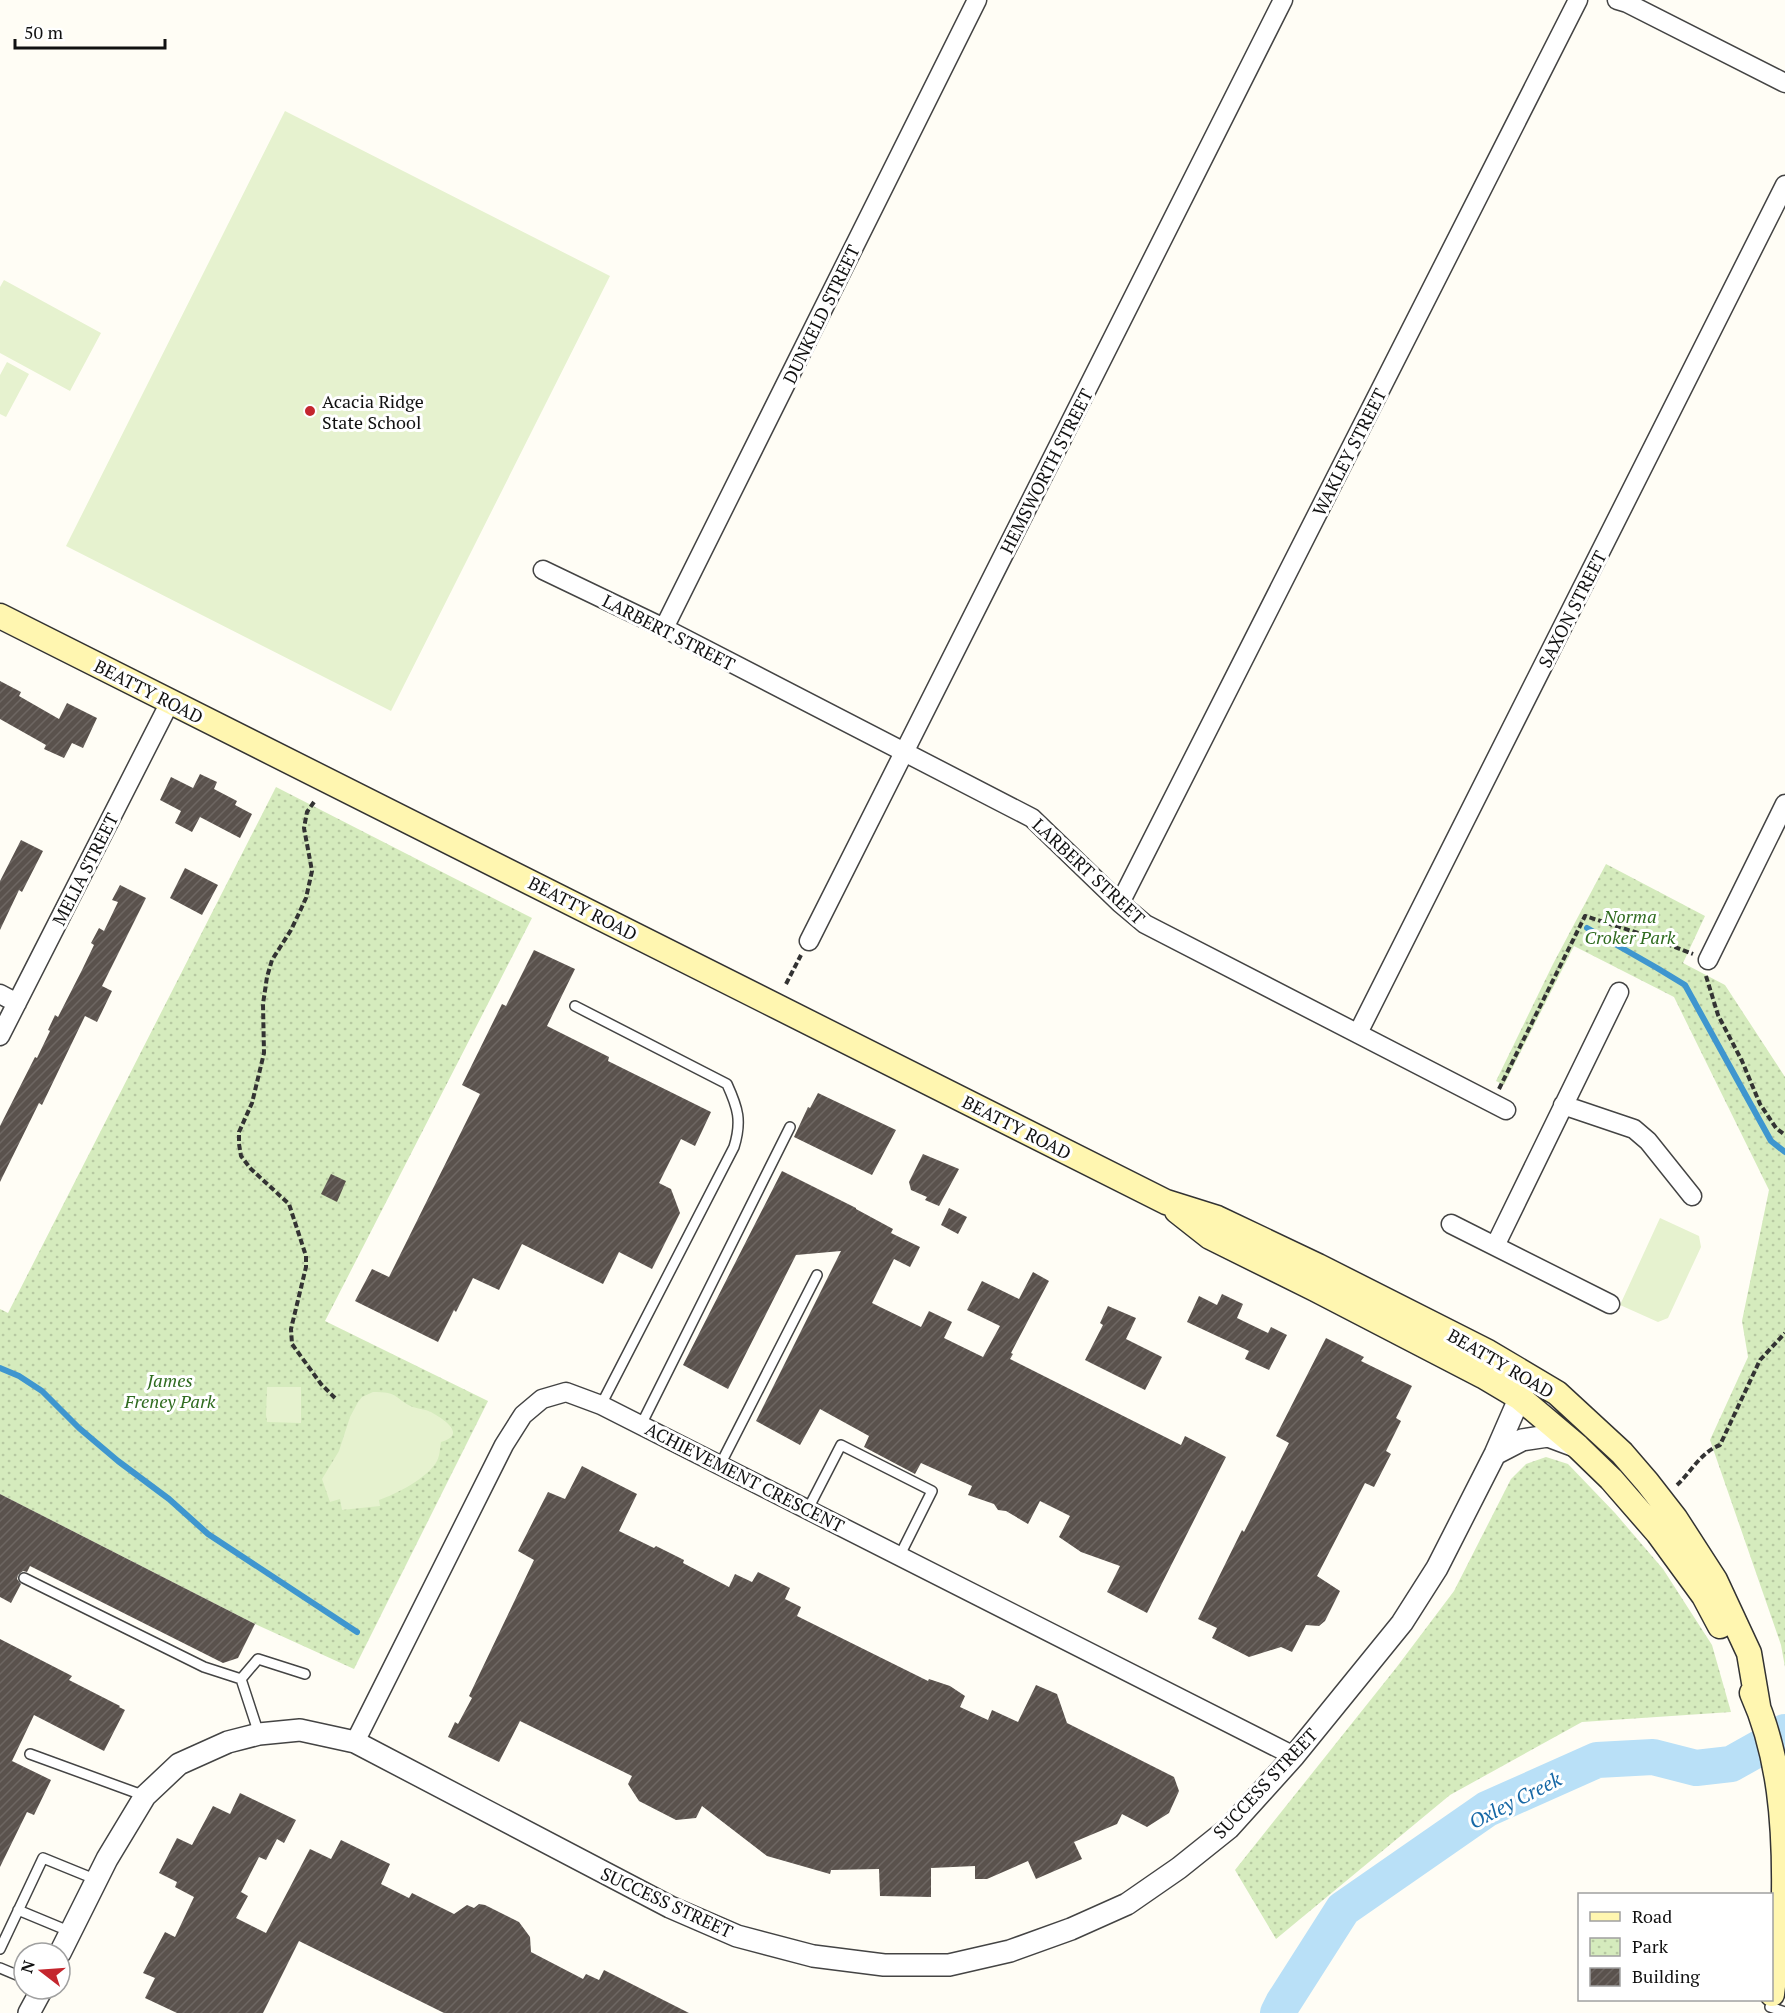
<svg xmlns="http://www.w3.org/2000/svg" width="1785" height="2013" font-family="'PT Serif',serif">
	<style>
		.park { fill: url(#park-dots) }
		.pitch { fill: #e6f2cf }
		.lines { fill: none; stroke-linecap: round; stroke-linejoin: round }
		.stream { stroke: #3f96cf; stroke-width: 6 }
		.river { stroke: #b9e0f7; stroke-width: 36 }
		.building { fill: url(#building-hatch) }
		.service-casing { stroke: #444; stroke-width: 12 }
		.minor-casing { stroke: #444; stroke-width: 21 }
		.tertiary-casing { stroke: #444; stroke-width: 24 }
		.secondary-casing { stroke: #333; stroke-width: 27 }
		.path { stroke: #333; stroke-width: 4; stroke-dasharray: 6 3; stroke-linecap: butt }
		.service { stroke: #fff; stroke-width: 9 }
		.minor { stroke: #fff; stroke-width: 18 }
		.tertiary { stroke: #fff; stroke-width: 21 }
		.secondary { stroke: #fff6b0; stroke-width: 24 }
		.poi-dot { fill: #c4262e; stroke: #fff; stroke-width: 2 }
		.labels { text-anchor: middle; dominant-baseline: central; stroke-width: 6; stroke-linejoin: round; paint-order: stroke }
		.street-label { font-size: 18px; fill: #111; stroke: #fff }
		.poi-label { font-size: 18px; fill: #111; stroke: #fff; text-anchor: start }
		.park-label { font-size: 18px; font-style: italic; fill: #2f6b1f; stroke: #fff }
		.water-label { font-size: 20px; font-style: italic; fill: #1768a6; stroke: #fff }
	</style>
	<defs>
		<pattern id="park-dots" width="8" height="8" patternUnits="userSpaceOnUse" patternTransform="scale(1.5)"><rect width="8" height="8" fill="#d5ebbd"/><path d="M2 2h.1M6 6h.1" fill="none" stroke="#b6c8a1" stroke-width="1.8" stroke-linecap="round"/></pattern>
		<pattern id="building-hatch" width="6" height="6" patternUnits="userSpaceOnUse" patternTransform="scale(1.5)"><rect width="6" height="6" fill="#5a524d"/><path d="M-1 1l2-2M0 6l6-6M5 7l2-2" fill="none" stroke="#6d6662"/></pattern>
	</defs>
	<rect width="100%" height="100%" fill="#fffdf5"/>
	<!-- park -->
	<path class="park" d="M276 787 532 918 325 1321 488 1401 354 1669 255 1624 0 1494V1309L8 1313Z
		M1606 864 1705 916 1683 963 1725 985 1785 1077V1667L1781 1645 1710 1440 1748 1357 1742 1321 1769 1190 1674 997 1574 946 1504 1085 1496 1081 1553 964Z
		M1546 1457 1568 1464 1615 1513 1663 1569 1712 1645 1731 1712 1582 1722 1450 1795 1276 1939 1235 1870 1396 1668 1454 1591 1511 1479 1526 1464Z"/>
	<!-- pitch -->
	<path class="pitch" d="M285 111 610 276 391 711 66 546Z
		M4 280 101 333 70 391 0 353V287Z
		M7 362 29 374 6 417 0 414V375Z
		M1660 1218 1699 1236 1701 1247 1668 1318 1658 1322 1620 1305Z
		M267 1387H301V1423L267 1422 266 1415Z
		M373 1392C378 1392 384 1392 388 1393 398 1395 403 1404 413 1407 419 1409 425 1409 431 1412 443 1419 468 1434 441 1442 440 1448 440 1455 437 1461 428 1478 396 1494 379 1500L380 1506 342 1510 340 1499 330 1502 322 1479 339 1451 350 1417 358 1402 362 1397Z"/>
	<g class="lines">
		<!-- stream -->
		<path class="stream" d="M1587 928 1657 968 1685 985 1771 1141 1785 1152
			M0 1368 19 1376 42 1391 79 1428 118 1461 169 1499 208 1534 357 1632"/>
		<!-- river -->
		<path class="river" d="M1278 2013 1283 2003 1343 1909 1487 1809 1597 1760 1653 1757 1696 1768 1731 1764 1781 1736 1785 1732"/>
	</g>
	<!-- building -->
	<path class="building" d="M0 681 21 692 19 696 59 719 67 703 97 718 83 748 72 743 64 758 44 749 46 745 0 719Z
		M200 774 217 782 214 789 237 801 235 805 252 814 240 838 200 817 192 832 175 823 181 811 160 800 171 777 193 788Z
		M21 840 43 851 22 892 19 890 0 930V881Z
		M185 868 218 885 202 915 170 898Z
		M120 885 146 898 102 986 112 991 97 1022 85 1016 42 1105 39 1103 0 1182V1126L35 1057 37 1058 50 1031 48 1030 55 1015 58 1017 82 970 94 945 91 943 99 928 104 931 118 902 112 900Z
		M534 950 575 969 547 1026 609 1057 608 1061 711 1112 695 1146 681 1139 659 1183 671 1189 680 1213 652 1269 619 1252 603 1284 522 1244 499 1290 473 1278 456 1312 454 1310 438 1342 355 1301 372 1269 389 1277 480 1094 462 1085 502 1004 506 1006Z
		M818 1093 896 1130 872 1175 794 1137 808 1107 810 1108Z
		M923 1154 959 1169 939 1206 925 1200 927 1197 911 1190 909 1182Z
		M782 1171 856 1208V1209L893 1229 891 1233 920 1247 910 1267 894 1259 872 1303 921 1327 929 1311 952 1322 944 1338 983 1357 1000 1326 967 1310 982 1281 1019 1299 1033 1272 1049 1281 1011 1353 1013 1354 1010 1359 1181 1445 1185 1436 1226 1457 1147 1613 1107 1592 1120 1566 1081 1552 1059 1537 1070 1516 1040 1501 1028 1524 1006 1511 998 1510 994 1504 968 1495 972 1486 921 1463 915 1474 864 1447 869 1436 820 1409 800 1445 756 1421 841 1251 796 1255 728 1389 683 1365Z
		M331 1174 346 1181 337 1202 321 1194Z
		M949 1208 967 1217 958 1234 941 1225Z
		M1222 1294 1243 1304 1237 1318 1268 1333 1271 1327 1287 1335 1269 1370 1245 1359 1249 1351 1187 1322 1199 1296 1217 1305Z
		M1108 1306 1136 1318 1126 1339 1162 1357 1145 1390 1085 1360 1103 1325 1100 1323Z
		M1326 1338 1364 1357 1361 1361 1412 1386 1396 1418 1401 1421 1386 1451 1391 1454 1374 1487 1365 1483 1317 1576 1340 1591 1325 1621 1319 1626 1306 1625 1292 1652 1281 1647 1249 1657 1212 1638 1217 1628 1198 1619 1242 1530 1244 1532 1289 1443 1276 1436Z
		M582 1466 637 1494 619 1531 654 1548 656 1546 684 1560 683 1563 729 1587 735 1574 752 1582 758 1572 790 1588 785 1599 801 1607 797 1616 928 1681 929 1679 950 1686 965 1696 960 1707 988 1720 992 1710 1018 1722 1036 1685 1057 1694 1067 1723 1174 1777 1179 1791 1169 1813 1147 1827 1122 1814 1117 1824 1074 1842 1082 1859 1036 1879 1028 1861 987 1879H975V1866L931 1868V1897L880 1896 879 1869 831 1870 830 1874 767 1856 702 1806 696 1818 676 1820 639 1801 628 1784 632 1776 520 1721 499 1762 448 1737 455 1722 458 1724 472 1698 469 1696 534 1560 518 1551 548 1492 565 1499Z
		M0 1494 255 1624 238 1658 223 1663 30 1566 27 1572 23 1571 18 1575 17 1579 21 1584 11 1603 0 1597Z
		M0 1639 72 1676 69 1680 120 1706 119 1707 125 1710 104 1751 34 1715 12 1761 51 1780 34 1815 27 1812 0 1867Z
		M240 1793 296 1820 284 1843 277 1839 266 1860 259 1857 241 1892 248 1896 236 1918 266 1933 310 1849 331 1859 341 1840 390 1864 381 1884 409 1898 412 1893 454 1914 467 1905 474 1908 479 1904 485 1905 519 1922 530 1937 531 1952 583 1979 586 1974 599 1980 604 1970 689 2013H444L299 1941 263 2013H177L145 1998 155 1978 143 1973 165 1932 175 1937 194 1897 175 1887 177 1882 159 1873 177 1838 192 1845 213 1806 230 1814Z"/>
	<g class="lines">
		<defs>
			<path id="service" d="M575 1006 727 1084C738 1108 742 1121 734 1147L601 1405
				M641 1425 790 1127
				M720 1465 817 1275
				M808 1509 841 1445 932 1491 900 1555
				M24 1578 204 1667 241 1679 259 1734
				M241 1679 258 1659 305 1674
				M30 1754 145 1796
				M18 1910 71 1932
				M0 1949 43 1858 97 1880
				M0 1968 24 1978
				M1770 2007 1785 2012"/>
			<path id="minor" d="M1617 0 1627 3 1785 83
				M543 570 664 628 1032 818 1120 903 1145 924 1506 1110
				M664 628 977 0
				M1120 903 1578 0
				M809 941 1283 0
				M1708 960 1785 804
				M0 994 17 1003
				M1358 1033 1785 185
				M0 1036 170 702
				M1563 1105 1634 1129 1648 1141 1692 1196
				M1451 1224 1610 1304
				M1495 1246 1619 992
				M355 1742 504 1445 523 1415 542 1399 566 1392 601 1405 1294 1756"/>
			<path id="tertiary" d="M1495 1454 1522 1440 1548 1436 1572 1445
				M60 1953 107 1859 145 1796 179 1764 228 1742 259 1734 300 1730 355 1742 670 1907 737 1936 813 1956 884 1965H949L1010 1951 1071 1929 1127 1904 1179 1868 1229 1828 1294 1756 1402 1623 1437 1568 1495 1454 1526 1383
				M29 2013 42 1989"/>
			<path id="secondary" d="M0 616 1166 1202 1217 1218 1318 1266 1488 1352 1557 1393 1622 1453 1647 1482 1675 1518 1715 1580 1749 1653 1758 1706
				M1177 1211 1210 1237 1315 1289 1483 1376 1520 1398 1578 1447 1611 1479 1658 1533 1704 1596 1720 1626
				M1752 1693C1780 1755 1785 1826 1784 1894 1783 1927 1776 1961 1772 1994"/>
		</defs>
		<!-- service casing -->
		<use href="#service" class="service-casing"/>
		<!-- minor casing -->
		<use href="#minor" class="minor-casing"/>
		<!-- tertiary casing -->
		<use href="#tertiary" class="tertiary-casing"/>
		<!-- secondary casing -->
		<use href="#secondary" class="secondary-casing"/>
		<!-- path -->
		<path class="path" d="M314 802 307 812 304 828 312 871 306 898 301 909 291 930 272 960 267 977 263 1004 264 1053 252 1103 239 1132V1144L241 1156 251 1169 289 1204 306 1256V1267L291 1329 292 1344 321 1384 335 1398
			M1706 976 1718 1015 1742 1061 1760 1104 1776 1128 1785 1135
			M786 984 801 955
			M1499 1089 1585 916 1638 933 1693 954
			M1677 1485C1691 1472 1701 1452 1720 1445L1760 1360 1785 1333"/>
		<!-- service -->
		<use href="#service" class="service"/>
		<!-- minor -->
		<use href="#minor" class="minor"/>
		<!-- tertiary -->
		<use href="#tertiary" class="tertiary"/>
		<!-- secondary -->
		<use href="#secondary" class="secondary"/>
	</g>
	<!-- markers -->
	<circle class="poi-dot" cx="310" cy="411" r="6"/>
	<g class="labels">
		<!-- street labels -->
		<g class="street-label">
			<text transform="translate(821 314) rotate(-64)">DUNKELD STREET</text>
			<text transform="translate(1349 452) rotate(-63)">WAKLEY STREET</text>
			<text transform="translate(1046 471) rotate(-63)">HEMSWORTH STREET</text>
			<text transform="translate(1572 609) rotate(-63)">SAXON STREET</text>
			<text transform="translate(669 632) rotate(27)">LARBERT STREET</text>
			<text transform="translate(149 691) rotate(27)">BEATTY ROAD</text>
			<text transform="translate(85 869) rotate(-63)">MELIA STREET</text>
			<text transform="translate(1089 871) rotate(43)">LARBERT STREET</text>
			<text transform="translate(583 908) rotate(27)">BEATTY ROAD</text>
			<text transform="translate(1017 1127) rotate(27)">BEATTY ROAD</text>
			<text transform="translate(1501 1363) rotate(30)">BEATTY ROAD</text>
			<text transform="translate(745 1477) rotate(27)">ACHIEVEMENT CRESCENT</text>
			<text transform="translate(1265 1783) rotate(-47)">SUCCESS STREET</text>
			<text transform="translate(667 1902) rotate(25)">SUCCESS STREET</text>
		</g>
		<!-- poi labels -->
		<g class="poi-label">
			<text x="322" y="401">Acacia Ridge<tspan x="322" dy="21">State School</tspan></text>
		</g>
		<!-- park labels -->
		<g class="park-label">
			<text x="1630" y="916">Norma<tspan x="1630" dy="21">Croker Park</tspan></text>
			<text x="170" y="1380">James<tspan x="170" dy="21">Freney Park</tspan></text>
		</g>
		<!-- water labels -->
		<g class="water-label">
			<text transform="translate(1515 1800) rotate(-27)">Oxley Creek</text>
		</g>
	</g>
	<!-- legend -->
	<rect x="1578" y="1893" width="195" height="108" fill="#ffffff" stroke="#a0a0a0" stroke-width="1.5"/>
	<rect x="1590" y="1912" width="30" height="9" fill="#fff6b0" stroke="#a0a0a0" stroke-width="1.5"/>
	<text x="1632" y="1923" font-size="18" fill="#111111">Road</text>
	<rect x="1590" y="1938" width="30" height="18" fill="url(#park-dots)" stroke="#a0a0a0" stroke-width="1.5"/>
	<text x="1632" y="1953" font-size="18" fill="#111111">Park</text>
	<rect x="1590" y="1968" width="30" height="18" fill="url(#building-hatch)" stroke="#a0a0a0" stroke-width="1.5"/>
	<text x="1632" y="1983" font-size="18" fill="#111111">Building</text>
	<!-- north arrow -->
	<g transform="translate(42 1971) rotate(287)"><circle r="28" fill="#ffffff" stroke="#a0a0a0" stroke-width="1.5"/>
	<path d="M0-4.5L10 22L0 15L-10 22Z" fill="#c4262e"/>
	<text y="-9" font-size="16" font-weight="bold" text-anchor="middle" fill="#111111">N</text>
	</g>
	<!-- scale -->
	<path d="M15 39v9h150v-9" fill="none" stroke="#111111" stroke-width="3"/>
	<text x="24" y="39" font-size="18" fill="#111111" stroke="#ffffff" stroke-width="4.5" paint-order="stroke">50 m</text>
</svg>
